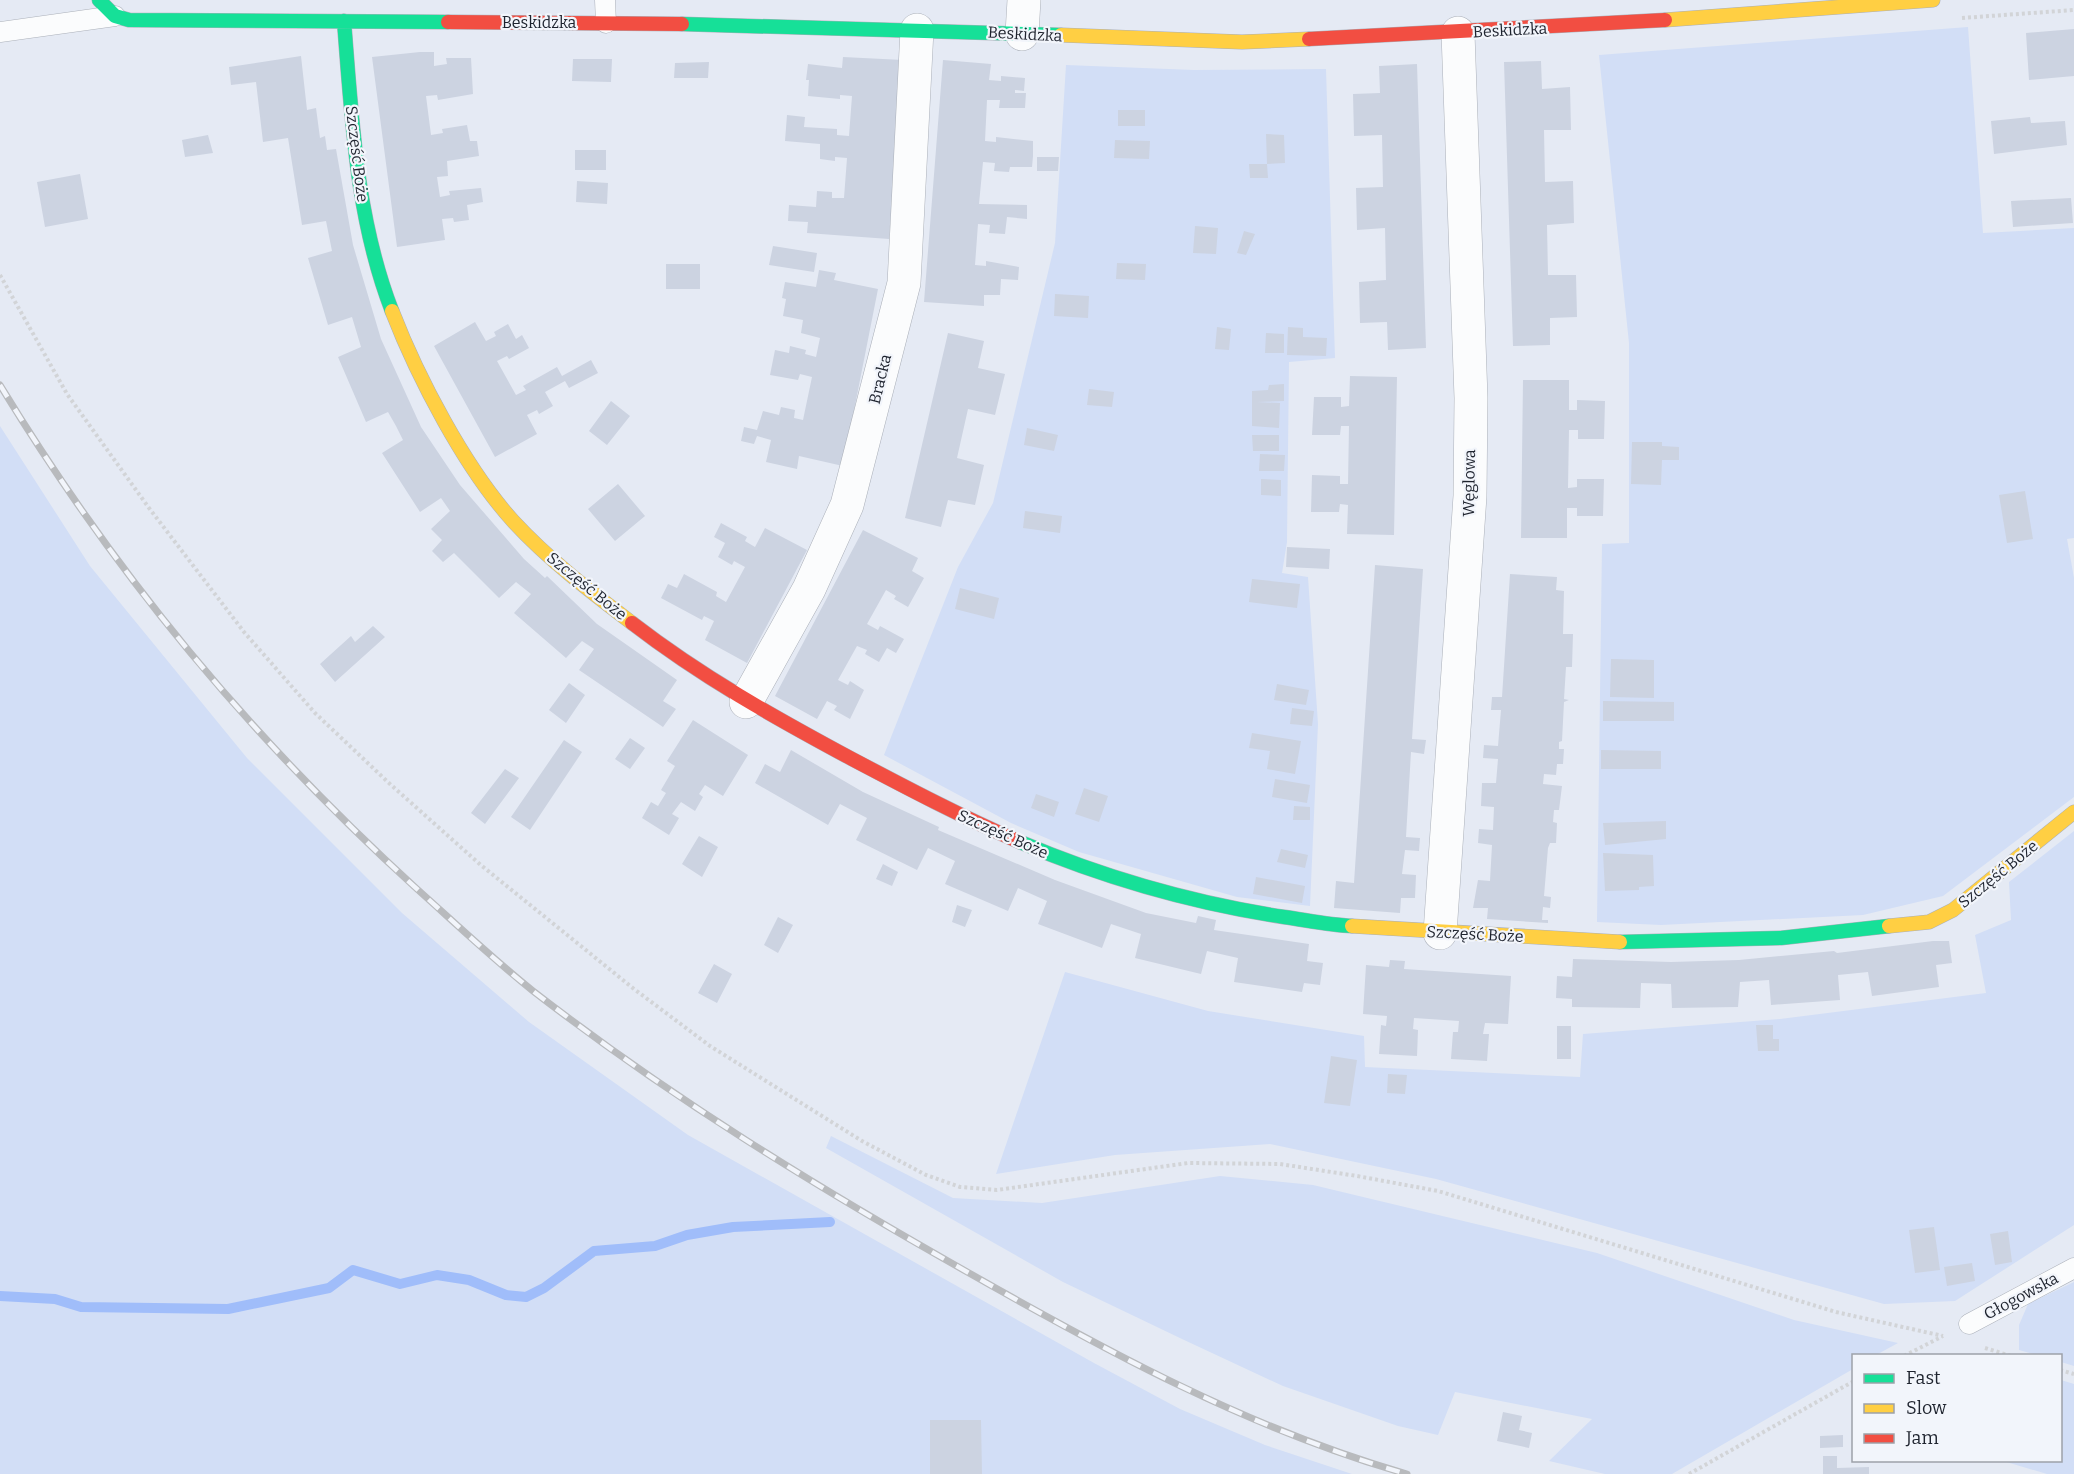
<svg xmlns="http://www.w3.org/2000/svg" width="2074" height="1474" font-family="Bitter,serif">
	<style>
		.green { fill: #d2def6 }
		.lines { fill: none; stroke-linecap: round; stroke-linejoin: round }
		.stream { stroke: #a0bdfa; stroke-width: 10 }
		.building { fill: #ccd3e1 }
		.lane-casing { stroke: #abb0b9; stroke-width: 21 }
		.street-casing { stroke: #abb0b9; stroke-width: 34 }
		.fast-casing { stroke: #abb0b9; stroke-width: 15 }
		.slow-casing { stroke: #abb0b9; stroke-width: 15 }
		.jam-casing { stroke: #abb0b9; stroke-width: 15 }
		.path { stroke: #d2d4d7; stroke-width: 4; stroke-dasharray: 3 3; stroke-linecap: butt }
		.lane { stroke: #fbfcfd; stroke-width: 20 }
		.street { stroke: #fbfcfd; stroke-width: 33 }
		.fast { stroke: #16e098; stroke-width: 14 }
		.slow { stroke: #ffcf43; stroke-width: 14 }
		.jam { stroke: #f24e42; stroke-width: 14 }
		.rail-casing { stroke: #b8babd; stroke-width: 7 }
		.rail { stroke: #f2f5fb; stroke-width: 4.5; stroke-dasharray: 14; stroke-linecap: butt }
		.labels { text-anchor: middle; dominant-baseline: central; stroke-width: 4.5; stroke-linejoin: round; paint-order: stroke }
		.street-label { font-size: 16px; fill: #1e232e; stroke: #f2f5fb }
	</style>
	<rect width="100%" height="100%" fill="#e5eaf4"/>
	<!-- green -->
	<path class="green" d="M1968 27 1983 233 2074 228V538L2067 539 2074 578V797L1943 896 1863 915 1661 925 1597 922 1602 544 1629 543V343L1599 55Z
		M1066 65 1194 70 1326 69 1335 358 1289 362 1287 542 1282 573 1308 577 1318 724 1310 906 1237 897 1079 852 1011 823 884 755 958 567 993 503 1055 243Z
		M0 426 90 566 247 758 402 913 529 1022 688 1135 1094 1363 1180 1409 1265 1445 1352 1474H0Z
		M2074 831V1225L1955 1301 1884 1304 1436 1179 1270 1144 1115 1155 996 1174 1065 972 1208 1011 1364 1036 1365 1067 1580 1077 1583 1034 1780 1019 1986 993 1975 935 2011 920 2009 882Z
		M831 1136 953 1198 1042 1203 1220 1176 1313 1185 1597 1253 1794 1320 1898 1343 1876 1355 1854 1356 1853 1369 1672 1474H1605L1549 1461 1592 1419 1455 1392 1438 1435 1398 1426 1283 1386 1182 1339 1063 1282 826 1148Z
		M2074 1282V1366L2061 1362 2060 1356 2037 1355 2019 1350V1325L2028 1304Z
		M2061 1380 2074 1384V1474H2047L2003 1461 2060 1460Z"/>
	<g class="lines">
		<!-- stream -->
		<path class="stream" d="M0 1296 55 1299 81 1307 228 1309 329 1288 353 1270 400 1284 437 1275 469 1280 506 1295 526 1297 544 1288 594 1251 655 1246 687 1235 733 1227 830 1222"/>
	</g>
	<!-- building -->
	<path class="building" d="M2074 29V76L2029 80 2026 33Z
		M420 52H434V66L447 64 446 58H471L473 94 438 100 437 95 426 96 431 135 443 133 442 129 467 125 470 141H477L479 156 447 161 448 176 437 177 440 197 450 195 449 191 481 188 483 202 467 205 469 220 454 222 453 218 442 219 445 240 397 247 372 57Z
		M301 56 307 110 316 108 320 138 325 136 327 150 336 149 353 245 381 339 421 427 460 485 524 559 545 578 547 576 597 624 677 680 663 701 676 709 663 727 579 670 594 649 582 641 566 658 514 613 531 594 516 582 499 598 454 553 443 562 432 551 442 540 431 529 450 511 441 498 420 512 382 453 403 440 396 426 388 412 366 422 338 357 361 347 352 317 328 325 308 258 332 251 326 221 302 225 288 138 263 142 256 82 231 85 229 67Z
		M843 57 903 60 889 239 807 233 808 222 788 221 789 205 816 207 817 191 832 192V198H844L847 158 835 157V161L820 159V144L785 141 787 115 805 117 804 127 837 129V135L849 136 852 96 840 95V99L808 96 809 80H806L808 64 842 68Z
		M573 59H612L611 82 572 81Z
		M943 60 991 64 989 80 1001 81V76L1025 78 1024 91 1015 90V93H1026L1025 108H999L1000 100H987L985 141 996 142V137L1033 141V156L1032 167H1010L1009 172 994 171 995 163 983 162 979 204 1027 205V219L1007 217 1005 234 989 233 990 225 978 224 975 265 986 266V261L1019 267 1018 280 1001 279 1000 295H984V306L924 302Z
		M1541 61 1542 89 1570 87 1571 130H1544L1545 182 1573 181 1574 223 1547 225 1548 275H1576L1577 317 1550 318V345L1513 346 1504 62Z
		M709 62 708 78H674L675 63Z
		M1417 64 1426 348 1388 350 1387 322 1360 323 1359 282 1386 280 1385 228 1357 230 1356 188 1383 187 1382 135 1354 136 1353 94 1380 93 1379 66Z
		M1118 110H1145V126H1118Z
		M2030 117 2031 123 2065 121 2067 145 1994 154 1991 121Z
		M1266 134 1284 135 1285 163 1267 164Z
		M208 135 213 153 185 157 182 140Z
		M1115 140 1150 141 1149 159 1114 158Z
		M575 150H606V170H575Z
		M1037 157H1059L1058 171H1037Z
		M1249 164H1267L1268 178H1250Z
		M80 174 88 219 45 227 37 182Z
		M577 181 608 183 607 204 576 202Z
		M2071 198 2073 223 2013 227 2011 201Z
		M1195 226 1218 228 1216 254 1193 253Z
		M1244 231 1255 234 1246 255 1237 253Z
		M773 246 817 253 814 272 769 265Z
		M1117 263 1146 264 1145 280 1116 279Z
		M666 264H700V289H666Z
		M819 270 836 273 834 280 878 289 843 466 799 456 797 469 766 462 771 440 757 436 754 444 741 441 744 427 757 430 763 411 779 415 781 407 795 410 794 418 803 420 812 377 800 374 798 380 770 375 775 350 789 353 790 346 806 350 805 354 816 357 820 338 801 333 803 320 783 316 786 299 782 298 785 282 816 287Z
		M1055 294 1089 296 1088 318 1054 316Z
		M475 322 486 341 496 336 494 332 508 324 516 339 522 335 529 348 509 359 507 356 497 361 516 395 526 390 523 386 557 367 562 376 591 360 598 373 569 388 565 381 545 392 553 406 539 414 537 410 527 415 537 434 495 457 434 346Z
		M1217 327 1231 329 1229 350 1215 349Z
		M1288 327 1303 328V337L1327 338 1326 356 1287 355Z
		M948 333 984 341 978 368 1005 374 995 415 968 409 957 458 984 465 975 505 948 500 941 527 905 518Z
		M1266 333 1284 334V353H1265Z
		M1350 376 1397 377 1394 535 1347 534 1348 505 1340 504 1339 512H1311L1312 475 1340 476V484H1348L1349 426H1341L1340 435H1312L1314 397H1341V407L1349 406Z
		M1523 380H1569V410H1577V400L1605 401 1604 439H1578V430H1569L1568 488 1577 487V479H1604L1603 516H1577V508H1567V538H1521Z
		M1284 384V401L1257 402 1280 403 1279 428 1252 426V391L1268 390 1269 385Z
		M1089 389 1114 392 1112 407 1087 405Z
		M611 401 630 416 607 445 589 431Z
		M1027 428 1058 435 1054 451 1024 445Z
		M1252 435H1279V451H1253Z
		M1632 442H1662V446L1679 447V460H1662L1661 485 1631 484Z
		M1260 454 1285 455 1284 471H1259Z
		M1261 479 1281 480V496L1261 495Z
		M618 484 645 516 615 541 588 509Z
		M2025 491 2033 539 2007 543 1999 495Z
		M1025 511 1062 516 1060 533 1023 528Z
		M721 523 747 537 745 541 755 547 765 528 807 550 747 663 705 640 714 621 704 616 702 620 661 598 668 584 677 588 684 574 717 592 716 596 726 602 745 567 734 561 732 565 718 557 725 543 714 537Z
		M863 530 918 558 912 571 924 578 908 607 894 599 896 596 886 590 867 624 878 630 880 626 904 639 896 653 887 648 879 662 865 654 867 650 857 646 838 680 848 685 850 681 864 690 850 719 834 710 837 706 827 701 817 719 775 696Z
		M1287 547 1330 549 1329 569 1286 567Z
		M1375 565 1423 569 1412 739 1426 740 1424 754 1411 752 1406 837 1420 838 1419 851 1405 850 1402 874 1416 875 1415 898H1401L1400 913 1334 908 1336 881 1354 883Z
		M1510 574 1557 577 1556 590 1564 591 1563 634H1573L1572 667H1566L1564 699 1569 700 1564 702 1562 741 1559 742V749H1564L1563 764H1557L1556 775 1544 774 1543 784 1562 786 1559 810H1554L1553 822 1557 823 1556 843H1550L1548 848 1544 896 1551 897 1550 908 1543 907 1542 920H1548V923L1487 919 1488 908H1473L1478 880 1490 881 1492 845 1478 843 1479 829 1493 830 1494 807 1481 806 1482 783H1496L1498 759 1483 758 1484 745 1498 746 1501 710H1491L1492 697H1502Z
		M1252 579 1300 584 1297 608 1249 602Z
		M960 588 999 598 994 619 955 609Z
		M373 626 385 637 335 682 320 664 351 636 355 642Z
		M1611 659 1654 660V698L1610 697Z
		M569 683 585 695 566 723 549 710Z
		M1277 684 1309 690 1306 705 1274 700Z
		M1603 701 1674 702V721H1603Z
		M1292 708 1314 711 1312 726 1290 724Z
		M693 720 748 755 723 796 705 785 699 794 703 797 695 811 681 802 672 814 679 818 669 835 642 818 651 802 658 806 666 793 661 790 675 766 667 761Z
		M1252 733 1301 741 1295 774 1267 769 1270 751 1249 748Z
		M630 738 645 748 630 769 615 759Z
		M564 740 582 752 530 830 511 817Z
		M791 750 863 792 939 827 938 830 1055 880 1146 913 1196 923 1198 916 1216 920 1214 930 1309 944 1307 961 1323 963 1320 985 1304 983 1302 992 1234 982 1238 958 1207 951 1201 974 1135 958 1141 934 1111 924 1102 948 1038 924 1047 901 1018 888 1008 911 945 884 955 861 928 848 917 870 856 840 867 818 840 804 828 825 755 783 765 764 780 772Z
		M1601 750 1661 751V769H1601Z
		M505 769 519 778 485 824 471 813Z
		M1275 779 1310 785 1307 803 1272 797Z
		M1084 788 1108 796 1099 822 1075 814Z
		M1036 794 1059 802 1054 817 1031 808Z
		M1294 806 1310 807V820H1293Z
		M1666 821V839L1605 845 1603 823Z
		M699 836 718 847 702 877 682 864Z
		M1281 849 1308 855 1305 868 1277 862Z
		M1603 853 1653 855 1654 886 1639 887V890L1605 891Z
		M883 864 898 872 892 886 876 879Z
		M1256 877 1305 886 1302 903 1253 894Z
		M957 905 972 910 965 927 952 922Z
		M778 917 793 925 778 953 764 945Z
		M1933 941H1949L1952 963 1936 965 1939 987 1872 996 1868 972 1838 975 1840 1000 1771 1005 1769 980 1740 982 1738 1007 1672 1008 1671 984 1641 983 1640 1008 1572 1007V999L1556 998 1557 976 1572 977 1573 959 1671 962 1739 960 1834 951 1837 953Z
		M1390 960 1405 961 1404 969 1511 976 1508 1024 1485 1023 1483 1034H1489L1487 1061 1451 1059 1453 1032H1458L1459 1021 1414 1018 1413 1029 1418 1030 1417 1056 1379 1054 1381 1025 1386 1026 1387 1016 1363 1014 1366 965 1389 967Z
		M714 964 732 974 717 1003 698 993Z
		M1756 1025H1773V1039H1779V1051H1758Z
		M1557 1026H1571V1059H1557Z
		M1331 1056 1357 1060 1350 1106 1324 1103Z
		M1388 1074 1407 1075 1405 1094 1387 1093Z
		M1934 1227 1940 1270 1915 1273 1909 1230Z
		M2008 1231 2012 1262 1995 1265 1990 1234Z
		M1972 1263 1975 1281 1947 1286 1944 1267Z
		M1503 1412 1522 1416 1519 1430 1532 1433 1529 1448 1497 1441Z
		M930 1420H981L982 1474H930Z
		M1843 1435V1447L1820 1448V1436Z
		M1823 1456H1837V1468L1869 1467V1474H1823Z"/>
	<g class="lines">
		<defs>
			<path id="lane" d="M605 0 606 23
				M0 32 115 16
				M1969 1324 2074 1268"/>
			<path id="street" d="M1022 34 1024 0
				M746 702 809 589 847 505 904 283 917 30
				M1440 933 1470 496 1471 398 1458 33"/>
			<path id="fast" d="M99 0 115 16 129 20 448 22
				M344 21C352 120 356 218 392 311
				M682 24 1061 35
				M1020 842C1105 878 1192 903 1284 917 1306 920 1329 925 1352 926
				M1620 942 1781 938 1889 926"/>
			<path id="slow" d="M1665 20 1933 0
				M1061 35 1242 42 1309 39
				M392 311C418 378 465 468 513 521 549 560 590 591 632 623
				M1352 926 1620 942
				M1889 926 1929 922 1953 910 2074 812"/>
			<path id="jam" d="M448 22 682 24
				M1309 39 1665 20
				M632 623C702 677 774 717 852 759 907 788 962 817 1020 842"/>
		</defs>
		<!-- lane casing -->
		<use href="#lane" class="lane-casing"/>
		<!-- street casing -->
		<use href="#street" class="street-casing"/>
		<!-- fast casing -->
		<use href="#fast" class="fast-casing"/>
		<!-- slow casing -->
		<use href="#slow" class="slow-casing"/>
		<!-- jam casing -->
		<use href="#jam" class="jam-casing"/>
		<!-- path -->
		<path class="path" d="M1962 18 2074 10
			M0 275 67 394 149 508 244 632 315 713 391 785 482 866 634 989 710 1046 862 1141 926 1175 960 1187 997 1190 1188 1163 1280 1164 1357 1176 1438 1191 1836 1312 1943 1336
			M1985 1348 2011 1356
			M1904 1356 1943 1336
			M2060 1370 2074 1374
			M1689 1474 1854 1381"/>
		<!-- lane -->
		<use href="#lane" class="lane"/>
		<!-- street -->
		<use href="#street" class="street"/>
		<!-- fast -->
		<use href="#fast" class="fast"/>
		<!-- slow -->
		<use href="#slow" class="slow"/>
		<!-- jam -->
		<use href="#jam" class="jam"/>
		<defs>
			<path id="rail" d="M0 385C117 577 251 738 417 889 455 923 493 959 533 991 670 1097 818 1188 969 1273 1110 1353 1250 1429 1407 1474"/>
		</defs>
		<!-- rail casing -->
		<use href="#rail" class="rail-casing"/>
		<!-- rail -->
		<use href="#rail" class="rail"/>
	</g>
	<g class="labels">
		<!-- street labels -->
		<g class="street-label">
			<text x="539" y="22">Beskidzka</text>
			<text transform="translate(1510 30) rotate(-3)">Beskidzka</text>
			<text transform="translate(1025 34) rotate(3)">Beskidzka</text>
			<text transform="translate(357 154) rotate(83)">Szczęść Boże</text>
			<text transform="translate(880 379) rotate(-76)">Bracka</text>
			<text transform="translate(1469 483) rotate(-89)">Węglowa</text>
			<text transform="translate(587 586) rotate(39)">Szczęść Boże</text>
			<text transform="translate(1003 834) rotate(24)">Szczęść Boże</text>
			<text transform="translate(1998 874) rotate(-39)">Szczęść Boże</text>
			<text transform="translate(1475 934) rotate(3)">Szczęść Boże</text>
			<text transform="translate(2021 1296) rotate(-28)">Głogowska</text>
		</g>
	</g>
	<!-- legend -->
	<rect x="1852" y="1354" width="210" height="108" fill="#f2f5fb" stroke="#9da1a9" stroke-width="1.5"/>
	<rect x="1864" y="1374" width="30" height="9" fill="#16e098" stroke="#9da1a9" stroke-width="1.5"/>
	<text x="1906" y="1384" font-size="18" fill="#1e232e">Fast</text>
	<rect x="1864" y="1404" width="30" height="9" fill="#ffcf43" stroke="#9da1a9" stroke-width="1.5"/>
	<text x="1906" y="1414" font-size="18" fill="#1e232e">Slow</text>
	<rect x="1864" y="1434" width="30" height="9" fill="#f24e42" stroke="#9da1a9" stroke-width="1.5"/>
	<text x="1906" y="1444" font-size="18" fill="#1e232e">Jam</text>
</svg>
